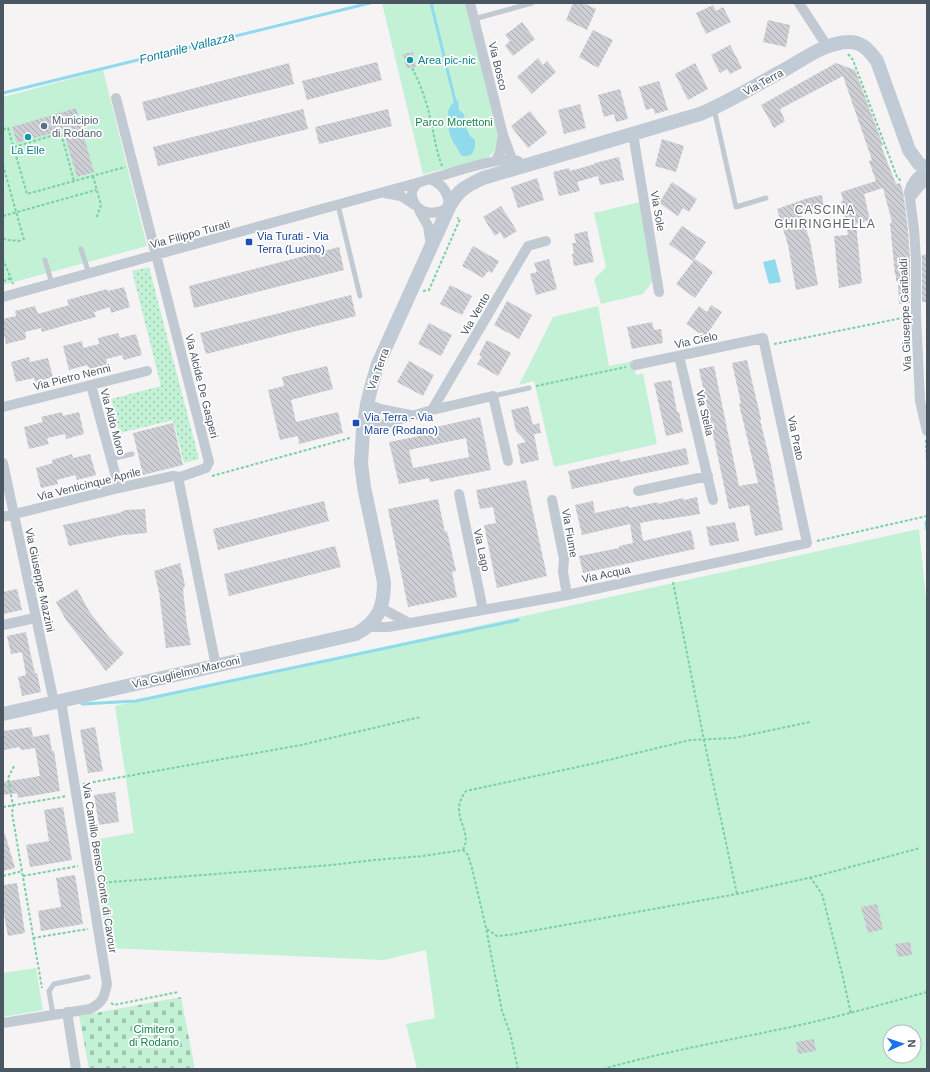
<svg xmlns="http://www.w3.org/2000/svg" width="930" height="1072" font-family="Helvetica,sans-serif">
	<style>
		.grass { fill: url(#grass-dots) }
		.cemetery { fill: url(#cemetery-stones) }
		.green { fill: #c3f1d5; fill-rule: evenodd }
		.water { fill: #90daee }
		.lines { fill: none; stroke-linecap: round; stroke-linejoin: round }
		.stream { stroke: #90daee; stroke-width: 3 }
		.building { fill: url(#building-back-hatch); fill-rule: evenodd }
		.path { stroke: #7ad0a6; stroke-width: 2; stroke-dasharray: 3 2; stroke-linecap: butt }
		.lane { stroke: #c1cad2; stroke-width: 5 }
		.street { stroke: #c1cad2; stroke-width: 10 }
		.secondary { stroke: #c1cbd6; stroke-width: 14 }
		.culture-dot { fill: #0f9aa8; stroke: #fff; stroke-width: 1.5 }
		.service-dot { fill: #5c6f8a; stroke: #fff; stroke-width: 1.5 }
		.transit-dot { fill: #1a4fb4; stroke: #fff; stroke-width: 1.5 }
		.labels { text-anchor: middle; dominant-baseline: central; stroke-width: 3.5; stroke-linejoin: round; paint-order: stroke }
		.culture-label { font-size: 11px; fill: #0d838f; stroke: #fff; text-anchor: start }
		.street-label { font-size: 11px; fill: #4a5661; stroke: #fff }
		.service-label { font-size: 11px; fill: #4e5e75; stroke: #fff; text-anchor: start }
		.park-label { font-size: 11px; fill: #17864f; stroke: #fff }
		.transit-label { font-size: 11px; fill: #164399; stroke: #fff; text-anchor: start }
		.water-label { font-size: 12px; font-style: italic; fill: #0c7c9b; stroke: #fff }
		.neighbourhood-label { font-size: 12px; letter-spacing: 1px; fill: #5f6368; stroke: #fff }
	</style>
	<defs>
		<pattern id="grass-dots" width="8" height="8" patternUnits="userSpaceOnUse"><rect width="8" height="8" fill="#c3f1d5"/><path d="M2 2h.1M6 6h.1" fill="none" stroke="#a0c6b0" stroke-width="1.8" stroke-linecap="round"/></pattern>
		<pattern id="cemetery-stones" width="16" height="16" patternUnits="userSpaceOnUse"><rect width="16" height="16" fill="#c3f1d5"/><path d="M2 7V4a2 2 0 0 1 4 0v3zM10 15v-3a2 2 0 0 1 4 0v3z" fill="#a0c6b0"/></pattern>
		<pattern id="building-back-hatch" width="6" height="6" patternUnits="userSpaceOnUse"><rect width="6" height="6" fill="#cdcfd5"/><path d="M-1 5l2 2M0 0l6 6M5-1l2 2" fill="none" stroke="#a8abb0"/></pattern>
	</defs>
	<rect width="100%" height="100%" fill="#f5f3f3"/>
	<!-- grass -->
	<path class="grass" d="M149 267 199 459 184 463 173 420 120 433 111 399 161 386 132 271Z"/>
	<!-- cemetery -->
	<path class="cemetery" d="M181 997 195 1069H89L79 1016Z"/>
	<!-- green -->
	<path class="green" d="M382 3H467L500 135 496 149 487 159 423 174Z
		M103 70 147 246 3 285V97Z
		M640 202 653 281 643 294 601 304 594 279 606 267 594 213Z
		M598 306 609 366 634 361 636 375 643 373 657 444 554 467 534 381 519 385 553 317Z
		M919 529 927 608V1069H417L406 1024 435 1018 426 950 384 960 107 948 93 840 134 833 115 706ZM890 1032H914V1056H890Z
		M36 968 43 1010 3 1017V973Z"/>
	<!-- water -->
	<path class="water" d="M458 100 459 110 464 114 466 127 470 136 475 140V147L472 154 468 156H462L453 142 449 132 448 111 451 105Z
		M775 259 781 282 769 284 763 262Z"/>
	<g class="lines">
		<!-- stream -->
		<path class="stream" d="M431 3 456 105
			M3 93 370 3
			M926 522 927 530
			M82 704 136 701 518 620"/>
	</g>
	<!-- building -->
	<path class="building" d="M573 3H583L596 9 587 30 566 20Z
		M713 5 716 11 723 7 731 22 706 34 696 13Z
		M768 20 790 25 786 47 763 42Z
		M522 22 535 39 513 56 505 46 510 41 505 35Z
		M593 30 613 40 598 68 579 57Z
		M730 45 742 68 730 74 727 69 720 73 711 55Z
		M413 52 416 67 407 68 403 54Z
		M538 58 543 65 547 61 556 72 532 94 517 77Z
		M377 62 382 80 307 100 302 81Z
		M289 63 294 84 147 121 142 102Z
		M695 63 708 89 688 100 675 74Z
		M836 63 855 70 883 145 881 146 896 184 900 183 903 191 908 230 910 259V303L899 304 898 282 896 281V275H895L890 223 892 222 883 188 864 194 870 220 856 224 862 283 839 288 834 236 848 235 841 201H843L841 192 876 181 869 161 872 160 843 76 780 109 785 121 774 128 761 105Z
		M659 81 668 110 655 114 653 108 646 110 639 87Z
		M620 89 628 119 616 122 614 114 604 117 598 95Z
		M580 104 586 128 564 134 558 110Z
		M76 108 94 172 77 177 63 130 17 143 12 127Z
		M303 109 308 129 158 166 153 147Z
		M388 109 392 126 319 144 315 127Z
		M530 111 547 133 528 148 511 126Z
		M662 139 684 146 676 172 655 166Z
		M619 157 624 180 600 185 598 176 577 182 580 191 559 196 553 172 569 168 570 171 595 164V163Z
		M537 178 544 200 518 208 511 187Z
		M672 182 697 199 689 212 683 208 678 216 659 203Z
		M822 195 824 210 801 214 810 241 818 285 796 290 788 245 777 209 808 198Z
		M501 206 517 231 504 239 500 232 495 236 483 217Z
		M682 226 706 242 693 261 669 244Z
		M587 231 594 262 574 266 572 254 574 253 572 243H576L574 234Z
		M473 246 499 261 492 273 488 271 483 278 462 266Z
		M339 247 344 270 194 308 189 286Z
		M927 254V302H922V255Z
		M549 259 557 289 536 295 530 274 537 272 534 263Z
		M695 259 713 272 695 298 676 284Z
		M450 285 472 296 462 315 440 304Z
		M124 287 130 307 111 313 110 307 94 312 96 317 77 322 42 332 41 328 25 332 26 339 6 344 3 329V319L16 316 15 311 35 306 38 314 69 305 67 300 107 289 108 291Z
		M351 295 356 316 206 354 200 333Z
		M507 301 532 315 519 339 494 325Z
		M711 305 722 312 705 337 686 324 699 306 707 312Z
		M652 322 654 330 661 329 663 343 632 349 627 327Z
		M429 323 452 335 441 356 418 344Z
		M118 333 120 338 136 334 142 355 124 360 122 355 106 359 108 365 89 370 87 365 69 370 63 346 82 341 83 348 99 344 98 338Z
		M487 340 511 353 498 376 477 364 482 356 479 355Z
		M29 357 30 362 48 358 53 377 35 382 34 378 16 382 11 362Z
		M747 360 761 419 760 420 771 465 783 530 755 536 749 505 729 509 699 369 714 366 739 486 750 484 758 483 739 404 741 403 732 363Z
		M409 361 434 375 423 396 397 382Z
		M327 366 333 389 291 400 296 422 338 412 343 433 299 444 298 436 280 440 268 390 284 386 282 377Z
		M671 380 677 412H679L683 432 666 436 654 383Z
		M528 406 533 425 539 423 541 433 534 434 539 460 521 464 517 444 526 442 516 431 511 410Z
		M62 412 63 416 79 412 84 434 66 439 65 434 47 438 49 444 29 449 24 427 43 422 41 417Z
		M480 417 491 470 430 482 429 478 399 484 389 442 420 436 419 431ZM466 438 469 457 413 468 409 450Z
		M173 423 183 465 143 475 133 433Z
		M686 448 689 464 572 489 568 471 620 459V462Z
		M72 454 73 458 90 454 96 475 77 480 75 475 57 480 58 484 41 488 36 468 53 463 52 460Z
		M526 480 547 576 497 588 484 525 496 523 493 507 480 509 476 490Z
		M697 497 700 514 662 520 661 519 640 523 643 541 691 530 695 549 583 573 579 556 619 548V546L633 543 630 524 582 535 575 505 593 501 595 513 629 506V508L658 502V504L683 498 684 500Z
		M438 499 445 532 447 531 456 571 452 572 457 597 408 607 388 509Z
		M324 501 329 521 218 550 213 529Z
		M145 509 147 533 123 535 69 546 63 525 119 513 125 510Z
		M735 522 739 541 710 546 706 527Z
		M335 546 341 567 229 596 224 574Z
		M180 563 185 585 183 590 187 626 191 645 166 648 159 592 154 571Z
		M17 589 22 610 3 614V592Z
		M77 589 89 611 108 636 124 653 106 671 66 620 56 602Z
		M26 632 31 656 35 673H37L41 692 22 696 18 677 26 675 22 652 11 654 7 636Z
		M31 727 33 737 49 734 52 751H54L60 791 18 798 17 793 3 795V782L40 776 35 748 21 750 20 747 3 750V731Z
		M95 727 103 771 88 773 80 730Z
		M115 792 119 822 99 825 94 795Z
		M63 807 72 860 30 867 26 845 49 841 44 810Z
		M3 834H5L15 868 3 871Z
		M75 875 83 924 41 931 38 911 61 907 56 878Z
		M17 883 25 933 8 936 3 909V885Z
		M877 904 883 929 868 933 861 907Z
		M910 942 912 955 898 957 895 944Z
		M814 1039 816 1051 798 1054 796 1042Z"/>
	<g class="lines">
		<!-- path -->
		<path class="path" d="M848 54 853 60 897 177 902 182
			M412 68C420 83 426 100 430 117 434 134 436 150 442 166
			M3 129 8 128 27 194 125 167
			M14 147 61 133 74 181
			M3 165 24 240
			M93 176 101 205 96 219
			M3 216 96 190
			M3 238 7 240 21 241
			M3 259 13 284
			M3 281 11 278
			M423 291 429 290 460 219 457 218
			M774 344 907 317
			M536 386 626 367
			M926 440 927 463
			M212 476 350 438
			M817 541 927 516
			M673 582 704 740 737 894
			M14 766 8 778 13 806 12 813 42 988
			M83 784 301 745 420 717
			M3 807 67 796
			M463 850C474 829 447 816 466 791L596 763 690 740 734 738 810 722
			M3 876 22 871
			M23 876 78 866
			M810 877 822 894 842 973 851 1014
			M99 883 332 865 374 860 423 856 463 850 468 855 472 868 486 928 502 1011 510 1033 518 1069
			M487 929 497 936 509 935 737 894 817 876 920 848
			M33 938 88 929
			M111 1003 114 1005 178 992
			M603 1069C663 1052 725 1041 786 1028 834 1018 880 1005 927 992"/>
		<!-- lane -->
		<path class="lane" d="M474 19 532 3
			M714 109 736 207 766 198
			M338 205 360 296
			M81 249 89 274
			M45 260 52 284
			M493 396 529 388
			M111 459 132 454
			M53 1015 49 991 54 984 88 977"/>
		<!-- street -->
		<path class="street" d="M470 3 503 135 512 159
			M799 3 827 46
			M116 98 209 462 206 468 183 476 180 477 179 482 216 666
			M633 134 659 292
			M496 161 500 152 503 135
			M927 169 916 178 911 186 909 192 914 229 916 259V315L920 401 927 431
			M430 179C443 184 449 193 449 207 420 226 400 192 420 182 423 181 427 180 430 179Z
			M430 179C449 174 501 155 518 161
			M385 193 401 196 415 205
			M912 196 920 186 927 180
			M419 210 428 226 431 245
			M3 297 420 182
			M679 356 713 500
			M91 385 119 488
			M367 404 380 409 410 415
			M3 407 147 371
			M432 410 528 246 546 241
			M363 430 432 410 493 396 508 461
			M3 463 54 702
			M638 491 708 476
			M459 494 483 610
			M552 500 564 559 563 572 567 595
			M3 517 119 488 173 476 180 477
			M381 608 409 623
			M3 625 35 618
			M368 627H388L567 595 807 543 763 338 635 365
			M67 1012 76 1069
			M3 1023 90 1009C103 1002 104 998 107 984L61 701"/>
		<!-- secondary -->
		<path class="secondary" d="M3 714 356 634C379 621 384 607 384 582L364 487 361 463 363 430 367 404 372 384 378 364 449 207C458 190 466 186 483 178L700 114C729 102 756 85 784 70 804 59 827 41 851 42 864 43 870 52 877 61L909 150 919 164 927 168"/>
	</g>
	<!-- markers -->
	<g class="culture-dot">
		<circle cx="410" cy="60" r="4"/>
		<circle cx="28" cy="137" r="4"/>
	</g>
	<circle class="service-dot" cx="44" cy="126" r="4"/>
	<g class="transit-dot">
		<rect x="245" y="238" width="8" height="8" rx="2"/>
		<rect x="352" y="419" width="8" height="8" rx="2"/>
	</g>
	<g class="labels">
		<!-- culture labels -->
		<g class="culture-label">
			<text x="418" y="60">Area pic-nic</text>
			<text x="28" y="150" text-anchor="middle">La Elle</text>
		</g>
		<!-- street labels -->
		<g class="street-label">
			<text transform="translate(498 66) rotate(76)">Via Bosco</text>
			<text transform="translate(763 82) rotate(-29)">Via Terra</text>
			<text transform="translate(658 211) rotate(80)">Via Sole</text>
			<text transform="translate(190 234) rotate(-15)">Via Filippo Turati</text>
			<text transform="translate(475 314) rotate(-60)">Via Vento</text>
			<text transform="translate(905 315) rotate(-92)">Via Giuseppe Garibaldi</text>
			<text transform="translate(696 340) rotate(-12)">Via Cielo</text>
			<text transform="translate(378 369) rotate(-70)">Via Terra</text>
			<text transform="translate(72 377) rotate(-14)">Via Pietro Nenni</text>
			<text transform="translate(202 386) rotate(76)">Via Alcide De Gasperi</text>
			<text transform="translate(705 413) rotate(77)">Via Stella</text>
			<text transform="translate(113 422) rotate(75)">Via Aldo Moro</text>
			<text transform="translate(796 438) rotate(78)">Via Prato</text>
			<text transform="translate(89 484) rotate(-14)">Via Venticinque Aprile</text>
			<text transform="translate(570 533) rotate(80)">Via Fiume</text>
			<text transform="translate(482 550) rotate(78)">Via Lago</text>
			<text transform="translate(606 574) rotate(-12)">Via Acqua</text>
			<text transform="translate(40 580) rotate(78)">Via Giuseppe Mazzini</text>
			<text transform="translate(186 672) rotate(-13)">Via Guglielmo Marconi</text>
			<text transform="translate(100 868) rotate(81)">Via Camillo Benso Conte di Cavour</text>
		</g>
		<!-- service labels -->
		<g class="service-label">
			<text x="52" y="120">Municipio<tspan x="52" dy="13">di Rodano</tspan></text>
		</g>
		<!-- park labels -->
		<g class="park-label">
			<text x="454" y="122">Parco Morettoni</text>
			<text x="154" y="1029">Cimitero<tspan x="154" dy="13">di Rodano</tspan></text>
		</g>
		<!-- transit labels -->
		<g class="transit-label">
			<text x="257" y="236">Via Turati - Via<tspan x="257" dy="13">Terra (Lucino)</tspan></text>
			<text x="364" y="417">Via Terra - Via<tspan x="364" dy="13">Mare (Rodano)</tspan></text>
		</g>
		<!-- water labels -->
		<g class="water-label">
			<text transform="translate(187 48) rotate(-14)">Fontanile Vallazza</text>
		</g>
		<!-- neighbourhood labels -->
		<g class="neighbourhood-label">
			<text x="825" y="210">CASCINA<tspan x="825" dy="14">GHIRINGHELLA</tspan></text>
		</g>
	</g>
	<!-- border -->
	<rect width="930" height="1072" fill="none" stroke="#4a5661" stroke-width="8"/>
	<!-- north arrow -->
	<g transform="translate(902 1044) rotate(87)"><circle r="19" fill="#ffffff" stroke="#b7bbc0"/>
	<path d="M0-3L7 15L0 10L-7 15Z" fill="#1a73e8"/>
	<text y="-6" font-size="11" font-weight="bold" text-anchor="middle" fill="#4a5661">N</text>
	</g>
</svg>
